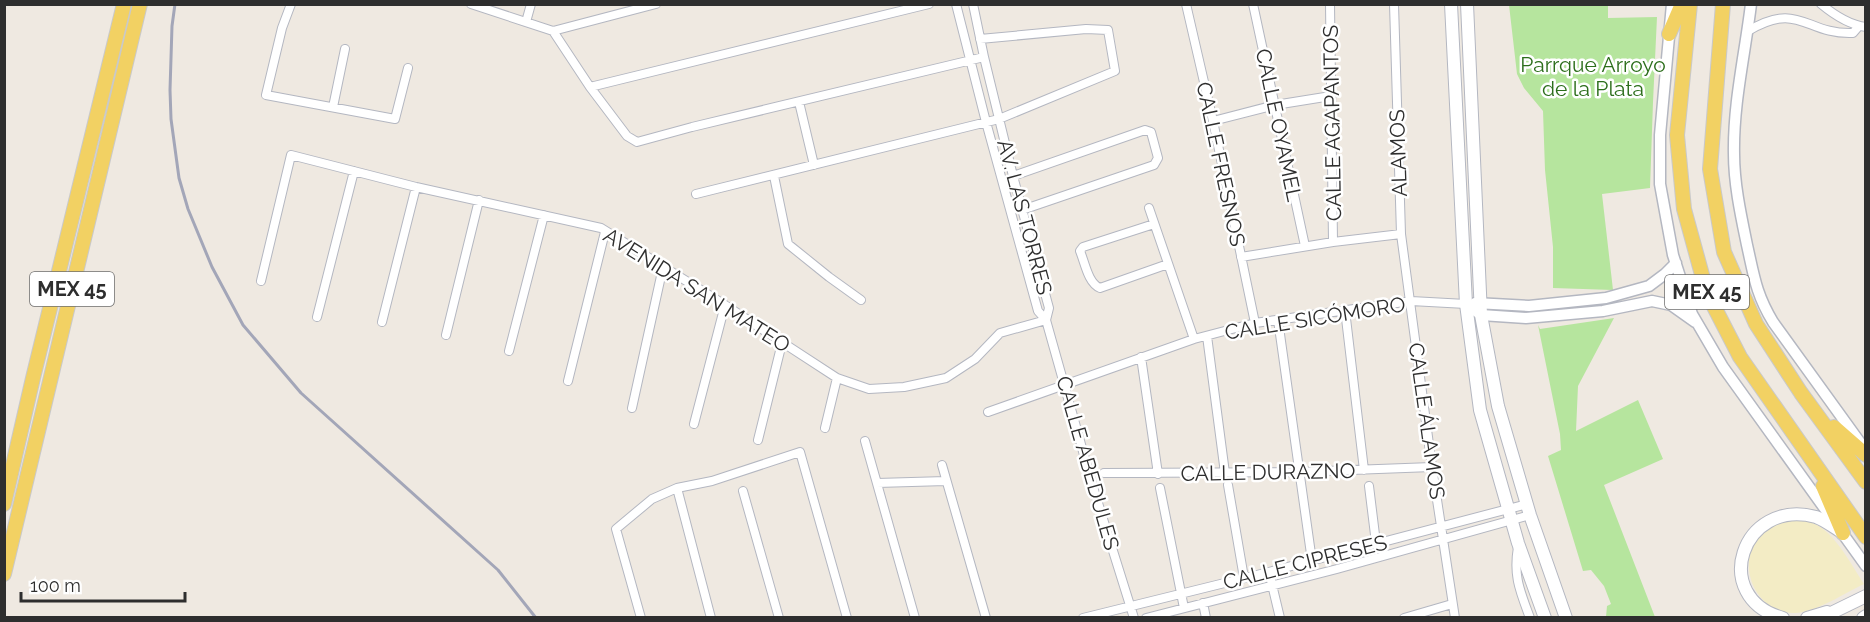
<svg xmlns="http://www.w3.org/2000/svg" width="1870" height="622" font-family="Raleway,sans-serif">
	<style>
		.green { fill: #b6e59e }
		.sand { fill: #f3ecc5 }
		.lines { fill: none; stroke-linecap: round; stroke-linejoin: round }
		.minor-casing { stroke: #b4b7c1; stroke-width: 10 }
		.tertiary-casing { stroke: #b4b7c1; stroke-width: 13 }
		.secondary-casing { stroke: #b4b7c1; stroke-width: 14 }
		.primary-casing { stroke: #c9c9c9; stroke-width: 16 }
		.minor { stroke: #fff; stroke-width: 8 }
		.tertiary { stroke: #fff; stroke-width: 10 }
		.secondary { stroke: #fff; stroke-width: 12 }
		.primary { stroke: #f2d163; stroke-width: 14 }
		.rail { stroke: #a3a6b8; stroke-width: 3 }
		.labels { text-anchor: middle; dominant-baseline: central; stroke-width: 5; stroke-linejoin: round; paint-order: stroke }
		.shield { fill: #fff; stroke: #6d6d6d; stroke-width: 1.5 }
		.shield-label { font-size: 20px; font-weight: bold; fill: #2e2e2e }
		.park-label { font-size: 21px; fill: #2c6e1b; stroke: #fff }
		.street-label { font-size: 21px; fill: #2e2e2e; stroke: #fff }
	</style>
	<rect width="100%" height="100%" fill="#efe9e1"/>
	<!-- green -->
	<path class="green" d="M1509 5H1608V18L1657 17 1653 102 1650 188 1602 194 1613 290 1553 288V247L1545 170 1543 111 1524 88 1517 74Z
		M1614 318 1578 386 1576 431 1638 400 1663 459 1604 485 1655 617H1606L1607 606 1611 604 1604 586 1591 570 1583 571 1548 456 1561 450 1560 434 1538 325 1540 329Z"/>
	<!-- sand -->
	<path class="sand" d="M1795 519C1805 521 1815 522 1823 529 1839 541 1853 567 1864 584 1845 593 1818 611 1796 613 1753 615 1732 557 1765 530 1772 524 1786 522 1795 519Z"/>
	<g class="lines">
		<defs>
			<path id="minor" d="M291 4 282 28 266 95 395 119 408 68
				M471 4 553 31
				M956 4 986 122 1038 311 1046 320 1093 487 1134 618
				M973 4 984 57 1013 176 1049 308 1046 320
				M1186 4 1213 121 1255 323
				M1253 4 1305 246
				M1330 4 1333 242
				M1394 4 1401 234 1432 467 1455 618
				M1821 4C1833 14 1850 25 1866 27
				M526 22 531 4
				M553 31 590 87 627 136 637 142 692 127 984 57
				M553 31 656 4
				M1748 31C1800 0 1805 35 1853 33L1859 26
				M590 87 929 4
				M799 102 814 165
				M333 107 345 49
				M1213 121 1275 105 1331 96
				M774 176 788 244 829 277 861 300
				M1013 176 1145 130 1151 132 1158 158 1154 165 1022 210
				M696 194 999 119 1115 71 1108 30 1086 29 980 39
				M1149 208 1194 339
				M1154 224 1083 247 1080 251C1085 263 1088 283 1100 288L1168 264
				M1241 257 1333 242 1401 234
				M261 281 291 155 416 187 601 228 725 305 837 378 869 389 904 387 946 378 975 359 1000 333 1046 320
				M1345 310 1364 470
				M317 317 354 171
				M1278 320 1312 561
				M382 322 416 187
				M446 335 479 200
				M1207 336 1225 473
				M509 351 544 215
				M1141 357 1158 474
				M568 381 605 232
				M632 408 663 267
				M988 412 1194 339 1255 323 1411 301 1466 304
				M694 424 725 305
				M825 428 837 378
				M758 440 782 343
				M865 441 915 618
				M942 465 986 618
				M1104 473 1298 472 1432 467
				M877 483 946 481
				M1228 485 1244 578
				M1369 486 1376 543
				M677 488 711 618
				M1160 488 1184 608
				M743 491 779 618
				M1518 547C1513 576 1520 591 1530 618
				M1269 572 1280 618
				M1203 603 1206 618
				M641 618 616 529 652 499 677 488 712 481 800 452 847 618
				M1083 618 1269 572 1527 504
				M1146 618 1337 569 1530 515
				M1404 618 1452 604"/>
			<path id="tertiary" d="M1672 4 1660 135V184L1673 255 1692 314 1723 367 1866 566
				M1751 4C1745 54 1733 104 1734 154 1734 184 1741 216 1747 245 1754 276 1756 294 1773 322L1864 448
				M1475 303 1529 306 1606 298 1649 286 1665 274 1676 263
				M1466 304 1481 315 1526 318 1603 311 1652 301 1671 305 1695 322"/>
			<path id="secondary" d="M1451 4 1466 304 1480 410 1518 543 1545 618
				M1467 4 1481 315 1498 406 1530 515 1566 618
				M1783 618C1709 598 1741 497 1816 517 1825 520 1835 528 1843 533
				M1807 618 1827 612
				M1821 618 1866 596
				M1863 618 1866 616"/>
			<path id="primary" d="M1690 4 1677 135 1684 209 1707 293 1740 357 1866 537
				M1723 4 1710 169 1724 252 1756 324 1801 393 1866 482
				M1669 34 1682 4
				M1834 427 1866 455
				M1823 486 1843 533
				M4 504 33 378 124 4
				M4 574 140 4"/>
		</defs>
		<!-- minor casing -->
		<use href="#minor" class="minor-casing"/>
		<!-- tertiary casing -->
		<use href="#tertiary" class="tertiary-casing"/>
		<!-- secondary casing -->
		<use href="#secondary" class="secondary-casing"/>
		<!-- primary casing -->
		<use href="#primary" class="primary-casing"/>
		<!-- minor -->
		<use href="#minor" class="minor"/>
		<!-- tertiary -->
		<use href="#tertiary" class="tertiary"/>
		<!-- secondary -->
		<use href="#secondary" class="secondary"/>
		<!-- primary -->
		<use href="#primary" class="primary"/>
		<!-- rail -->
		<path class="rail" d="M175 4 172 26 170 90 171 119 179 178 188 209 212 267 243 325 301 393 498 570 536 618"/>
	</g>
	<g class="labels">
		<!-- shield labels -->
		<g class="shield">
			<rect x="30" y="272" width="84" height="34" rx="4.5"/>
			<rect x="1665" y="275" width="84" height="34" rx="4.5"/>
		</g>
		<g class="shield-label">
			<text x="72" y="289">MEX 45</text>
			<text x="1707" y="292">MEX 45</text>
		</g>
		<!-- park labels -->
		<g class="park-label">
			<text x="1593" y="64">Parrque Arroyo<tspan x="1593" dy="24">de la Plata</tspan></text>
		</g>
		<!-- street labels -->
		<g class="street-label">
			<text transform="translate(1332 123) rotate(-91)">CALLE AGAPANTOS</text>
			<text transform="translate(1279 125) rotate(78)">CALLE OYAMEL</text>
			<text transform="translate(1398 153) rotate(-92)">ALAMOS</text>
			<text transform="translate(1221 164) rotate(78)">CALLE FRESNOS</text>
			<text transform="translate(1025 217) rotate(75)">AV. LAS TORRES</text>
			<text transform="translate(697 290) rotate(32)">AVENIDA SAN MATEO</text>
			<text transform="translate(1315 318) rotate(-9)">CALLE SICÓMORO</text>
			<text transform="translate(1427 421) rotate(82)">CALLE ÁLAMOS</text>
			<text transform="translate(1088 463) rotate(74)">CALLE ABEDULES</text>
			<text transform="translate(1268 472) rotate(-1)">CALLE DURAZNO</text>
			<text transform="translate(1305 562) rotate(-14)">CALLE CIPRESES</text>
		</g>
	</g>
	<!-- border -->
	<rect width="1870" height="622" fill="none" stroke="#2e2e2e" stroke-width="12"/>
	<!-- scale -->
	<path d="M21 592v9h164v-9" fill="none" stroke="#2e2e2e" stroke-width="3"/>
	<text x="30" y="592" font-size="18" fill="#2e2e2e" stroke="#ffffff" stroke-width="4.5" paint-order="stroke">100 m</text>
</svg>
